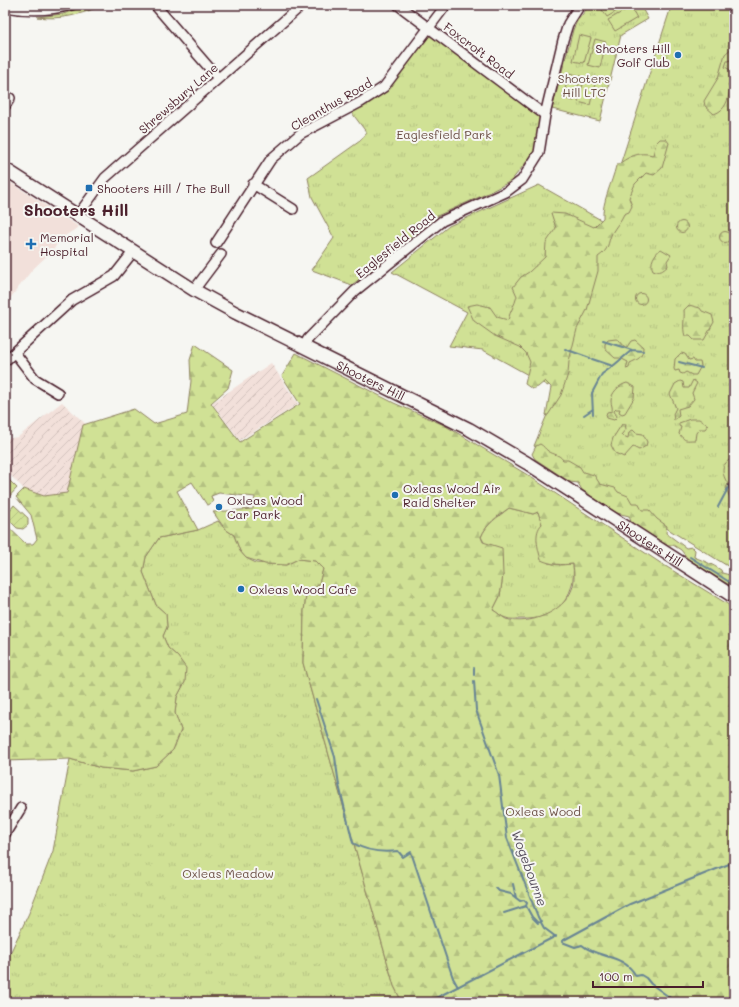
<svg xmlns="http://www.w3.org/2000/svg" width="739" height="1007" font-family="Mali,sans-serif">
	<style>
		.built { fill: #f2e0da }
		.industrial { fill: url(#industrial-furrows) }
		.grass { fill: url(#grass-tufts); stroke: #8d8060 }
		.forest { fill: url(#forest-firs); stroke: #8d8060; fill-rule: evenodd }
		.garden { fill: url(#garden-furrows); stroke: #8d8060 }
		.pitch { fill: #d0e195; stroke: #8d8060 }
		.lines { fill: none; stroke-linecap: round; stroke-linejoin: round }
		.stream { stroke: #678494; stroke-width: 2 }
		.minor-casing { stroke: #4a1f2b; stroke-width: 12 }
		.major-casing { stroke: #4a1f2b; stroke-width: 15 }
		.minor { stroke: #f6f6f2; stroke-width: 9 }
		.major { stroke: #f6f6f2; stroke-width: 12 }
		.poi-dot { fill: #1f6fb2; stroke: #f6f6f2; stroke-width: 1.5 }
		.labels { text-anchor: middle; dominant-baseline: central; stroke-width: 4; stroke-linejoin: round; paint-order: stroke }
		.poi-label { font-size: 12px; fill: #4a1f2b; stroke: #f6f6f2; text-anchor: start }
		.street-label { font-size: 12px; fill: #4a1f2b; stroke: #f6f6f2 }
		.park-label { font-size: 12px; fill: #6c5046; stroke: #f6f6f2 }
		.water-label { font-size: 13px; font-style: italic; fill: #595160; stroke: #f6f6f2 }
		.district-label { font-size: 16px; font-weight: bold; fill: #4a1f2b; stroke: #f6f6f2 }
	</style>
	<defs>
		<pattern id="industrial-furrows" width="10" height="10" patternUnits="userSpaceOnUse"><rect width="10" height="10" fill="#f2e0da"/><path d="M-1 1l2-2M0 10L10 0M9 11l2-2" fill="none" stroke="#d1c0bb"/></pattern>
		<pattern id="grass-tufts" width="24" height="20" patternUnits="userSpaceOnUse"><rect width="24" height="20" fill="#d0e195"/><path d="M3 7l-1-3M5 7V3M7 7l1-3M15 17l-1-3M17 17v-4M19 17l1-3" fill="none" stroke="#b4c181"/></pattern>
		<pattern id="forest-firs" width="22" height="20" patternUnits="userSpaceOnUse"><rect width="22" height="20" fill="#d0e195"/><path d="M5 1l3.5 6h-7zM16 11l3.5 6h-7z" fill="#b4c181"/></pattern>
		<pattern id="garden-furrows" width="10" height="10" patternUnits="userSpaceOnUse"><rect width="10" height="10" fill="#d0e195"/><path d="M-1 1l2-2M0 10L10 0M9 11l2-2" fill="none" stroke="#b4c181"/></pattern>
	</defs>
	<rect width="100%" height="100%" fill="#f6f6f2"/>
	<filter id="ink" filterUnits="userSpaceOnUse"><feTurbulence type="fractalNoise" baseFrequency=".025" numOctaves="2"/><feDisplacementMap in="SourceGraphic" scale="8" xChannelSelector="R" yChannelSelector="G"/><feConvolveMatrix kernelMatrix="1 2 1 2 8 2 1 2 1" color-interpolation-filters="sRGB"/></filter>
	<g filter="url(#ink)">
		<!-- built -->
		<path class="built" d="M5 179 79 227 60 239 54 249 32 270 5 305Z"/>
		<!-- industrial -->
		<path class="industrial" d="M271 363 298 404 240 440 212 403Z
			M62 402 90 428 67 493 44 496 24 489 5 470V439L18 437Z"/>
		<!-- grass -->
		<path class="grass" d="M89 5H102C81 15 61 20 37 17L63 14Z
			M590 5H640L648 19 621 35 600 121 552 109 573 30 577 21Z
			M677 5H734V570L534 446 556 393 621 162 670 10Z
			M429 33 541 116 536 150 511 181 486 194 437 216 352 285 312 270 334 238 312 197 308 178 360 141 367 133 352 113 385 91Z
			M539 185 601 220 548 386 483 350 449 346 467 312 392 272 449 226Z
			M5 476 17 488 5 501Z
			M509 508 533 514 538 512 542 524 548 563 560 565 573 564C577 598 555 621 521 619 517 619 510 620 506 618 501 617 497 612 493 610L500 596 503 575 481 537C486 524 498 517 509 508Z
			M218 521 225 529 234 535 240 551 246 558 256 563 286 565 298 559 316 561 323 569 319 584 306 596 304 611 303 663 394 986 402 1002H5V964L29 913 53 851 70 759 101 768 133 771 156 766 173 750 181 730 175 713 177 697 185 682 178 657 168 648 163 636 167 627 166 614 156 605 143 572 146 557 159 538 198 530Z"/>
		<!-- forest -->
		<path class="forest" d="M734 46V59L727 61 725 67 732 71 734 77 728 85 730 89C728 100 726 110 714 114L705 106 704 101 718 78 725 54Z
			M660 139H666L669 143 662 168 654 175 646 173 635 184 629 198 632 206 629 212 624 214C621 221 616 226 612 233 607 244 610 249 598 257V271L587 310 577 329 569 361 568 374 561 395 548 415H546L551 387 545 381 538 387 532 389 525 384 530 362 526 353 520 347 495 336 474 321 467 306 477 304 490 307 497 317 508 320C510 311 515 305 517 296L513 287 521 277 529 272 545 257 546 243 556 228 551 213 565 214 594 227 603 218C602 202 612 183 616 166 628 157 638 151 653 155L656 143Z
			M676.5 227a5.5 5.5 0 1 1 11 0a5.5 5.5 0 1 1-11 0Z
			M719.5 237a5.5 5.5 0 1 1 11 0a5.5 5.5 0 1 1-11 0Z
			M661 249 671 255 667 261 668 266C662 271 661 273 653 270 649 263 655 253 661 249Z
			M635.5 299a5.5 5.5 0 1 1 11 0a5.5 5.5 0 1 1-11 0Z
			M689 305 700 308 702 311 712 315 714 322 704 340H694L690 336H685C682 327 685 319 684 310Z
			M616 339 619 340 625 347H627L631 341 635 340 643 347C643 358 638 359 630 363L629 368 626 369 628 362 620 358H615L605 349V344L608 340Z
			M195 344 233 370 228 388 211 403 240 442 300 404 282 376 296 353 394 403 444 425 526 474 662 564 734 608V1002H402L394 986 303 663 304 611 306 596 319 584 323 569 315 561 298 559 286 565 265 564 246 558 240 551 234 535 225 529 213 512 253 509 255 497 219 493 211 496 213 502 207 505 192 482 177 491 198 530 159 538 146 557 143 572 156 605 166 614 167 627 163 636 168 648 178 657 186 668 185 682 177 697 175 713 181 730 173 750 156 766 133 771 101 768 70 759 5 761V524L26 544H33L37 539 31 515 16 497 24 489 44 496 67 493 83 425 134 409 154 424 187 414 191 381 190 360ZM509 508 533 514 538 512 542 524C533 533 538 548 541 560 552 565 561 565 573 564 574 573 575 581 572 589 564 612 529 626 506 619 502 617 497 612 493 610L500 596 503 575 502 548 483 542 481 537C486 524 498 516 509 508Z
			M681 353 685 354 689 360 693 359 695 362H700L701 366 696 375H692L686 372 683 374 680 373 679 370 675 371 674 369 675 359Z
			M693 380 697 383 692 393 694 399 688 406 678 409 679 416 674 420 673 414 676 408 670 394 675 384 680 381 683 382 684 388H689Z
			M627 383 635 387 634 398 625 413 622 414 619 412 620 409H616L614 411 617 417 614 420 607 418 606 415 607 412 612 411C613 407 611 405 611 401 611 393 619 385 627 383Z
			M690 419H699L708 425 705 429H699L696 433 695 440C685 440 686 442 679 434L681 427 679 426V423Z
			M622 424H625L626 429 621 435 628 438 629 432 633 430 636 433 643 434 647 442 646 446 639 450 633 447 624 457 615 453 611 445 613 438Z
			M540 444C544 446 545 449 548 451 554 455 559 454 563 460H568L580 467 583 472 594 475 600 484 615 488 618 492 628 496 632 503H638L642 510H649L657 519 667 526 666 533 686 548 692 547 695 550 694 557C704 561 712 564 721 570L722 573 734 576V588L688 559 681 550 673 545H666L641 529 631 522 629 516 617 513 607 507 582 490 578 483 570 482 535 459 532 454 536 446Z
			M734 457V500H731L726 488 728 484C721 473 720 464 734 457Z"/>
		<!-- garden -->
		<path class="garden" d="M14 505 28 518V525L23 529 17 528 5 516Z"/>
		<!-- pitch -->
		<path class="pitch" d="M603 5H627L607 17 600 7Z
			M631 7 637 18 615 31 608 20Z
			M579 35 591 38 584 63 573 61Z
			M595 39 606 42 600 68 588 65Z
			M569 73 581 76 574 101 563 98Z
			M585 77 596 80 590 105 578 102Z"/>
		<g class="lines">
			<!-- stream -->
			<path class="stream" d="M603 341 632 350 643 351
				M565 349 590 358
				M592 359 613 366 632 350
				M679 362 702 368
				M593 414 592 393 602 374 613 366
				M584 415 593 409
				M718 507 734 477
				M690 557 734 585
				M474 668V675
				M474 681 476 710 499 775 507 838 538 917 544 928 556 937
				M316 699 335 757 339 785 353 843C366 851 382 853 398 851L403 857 411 852 453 978 458 987
				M513 884 516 898
				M496 888 499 891 511 894 520 901 524 900 527 903 526 906 532 917 538 923 541 921
				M504 913 526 906
				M562 941 630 904 734 862
				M562 942 575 947 582 945C598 959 623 953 636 976L641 975 646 978 651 984 676 1002
				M432 1000 556 936"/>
			<defs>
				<path id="minor" d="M155 5 218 78
					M398 5 545 115
					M5 7C27 11 50 11 71 5
					M5 106 10 98
					M253 184 293 209
					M78 215 105 178 302 5
					M216 243 271 159 300 134 361 102 384 87 446 5
					M194 290 221 254
					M304 346 308 339 355 291 442 221 506 192 522 180 539 153 545 115 563 40 568 24 580 5
					M15 353 35 379 58 393
					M5 361 72 300 114 276 133 252
					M5 834 21 808"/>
				<g id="major">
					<path id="s1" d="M5 169 194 290 236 313 469 429 527 463 734 597"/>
				</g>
			</defs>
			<!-- minor casing -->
			<use href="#minor" class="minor-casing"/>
			<!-- major casing -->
			<use href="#major" class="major-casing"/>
			<!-- minor -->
			<use href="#minor" class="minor"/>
			<!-- major -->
			<use href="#major" class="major"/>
		</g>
	</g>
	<!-- markers -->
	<g class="poi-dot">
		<circle cx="678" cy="55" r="4"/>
		<rect x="85" y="184" width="8" height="8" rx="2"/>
		<path d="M29 238h4v4h4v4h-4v4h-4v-4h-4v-4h4z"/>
		<circle cx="395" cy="495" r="4"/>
		<circle cx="219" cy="507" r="4"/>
		<circle cx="241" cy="589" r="4"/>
	</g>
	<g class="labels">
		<!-- poi labels -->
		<g class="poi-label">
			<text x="670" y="48" text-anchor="end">Shooters Hill<tspan x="670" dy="14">Golf Club</tspan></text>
			<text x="97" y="188">Shooters Hill / The Bull</text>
			<text x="40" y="237">Memorial<tspan x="40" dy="14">Hospital</tspan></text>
			<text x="403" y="488">Oxleas Wood Air<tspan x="403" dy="14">Raid Shelter</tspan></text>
			<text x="227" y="500">Oxleas Wood<tspan x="227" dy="14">Car Park</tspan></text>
			<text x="249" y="589">Oxleas Wood Cafe</text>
		</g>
		<!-- street labels -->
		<g class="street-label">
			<text transform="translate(479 50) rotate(37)">Foxcroft Road</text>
			<text transform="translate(178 98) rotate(-41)">Shrewsbury Lane</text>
			<text transform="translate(331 104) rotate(-30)">Cleanthus Road</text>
			<text transform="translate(395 244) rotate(-39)">Eaglesfield Road</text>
			<text stroke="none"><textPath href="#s1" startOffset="423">Shooters Hill</textPath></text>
			<text stroke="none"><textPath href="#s1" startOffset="747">Shooters Hill</textPath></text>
		</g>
		<!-- park labels -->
		<g class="park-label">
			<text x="584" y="78">Shooters<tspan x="584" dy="14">Hill LTC</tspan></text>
			<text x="444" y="134">Eaglesfield Park</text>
			<text x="543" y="811">Oxleas Wood</text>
			<text x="228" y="873">Oxleas Meadow</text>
		</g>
		<!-- water labels -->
		<g class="water-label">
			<text transform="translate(530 868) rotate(70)">Wogebourne</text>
		</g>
		<!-- district labels -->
		<g class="district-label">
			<text x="76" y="209">Shooters Hill</text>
		</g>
	</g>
	<!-- margin -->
	<rect width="739" height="1007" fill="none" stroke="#f6f6f2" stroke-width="20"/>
	<rect x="10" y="10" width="719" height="987" fill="none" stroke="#4a1f2b" stroke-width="1.5" filter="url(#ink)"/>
	<!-- scale -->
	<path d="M593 981v6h110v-6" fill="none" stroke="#4a1f2b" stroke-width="2"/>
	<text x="599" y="981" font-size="12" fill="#4a1f2b" stroke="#f6f6f2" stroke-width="3" paint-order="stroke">100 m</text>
</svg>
